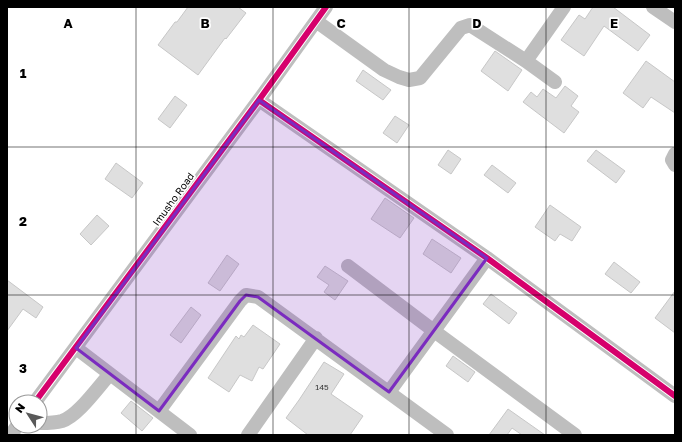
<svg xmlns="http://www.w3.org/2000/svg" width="682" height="442" font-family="'Golos Text',sans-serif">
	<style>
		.building { fill: #dfdfdf; stroke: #c7c7c7 }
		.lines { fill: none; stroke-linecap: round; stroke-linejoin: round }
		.minor { stroke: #bebebe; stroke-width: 14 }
		.cycleway-casing { stroke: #fff; stroke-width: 8 }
		.cycleway { stroke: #d6006c; stroke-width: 6 }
		.marked { fill: #7b2cbf; fill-opacity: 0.2; stroke: #7b2cbf; stroke-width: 3; stroke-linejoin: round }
		.grid { fill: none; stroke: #000; stroke-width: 1; stroke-opacity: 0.55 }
		.labels { text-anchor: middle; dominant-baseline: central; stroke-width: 3.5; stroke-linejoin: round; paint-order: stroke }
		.number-label { font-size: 8px; fill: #383838 }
		.street-label { font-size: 10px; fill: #000; stroke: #fff }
		.grid-label { font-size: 13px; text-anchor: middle; font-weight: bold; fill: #000; stroke: #fff; stroke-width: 3.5; stroke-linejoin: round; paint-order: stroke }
	</style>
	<rect width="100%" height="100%" fill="#fff"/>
	<!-- building -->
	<path class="building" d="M188 7H238L246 13 226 39 225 38 198 75 158 45 175 22H177Z
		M593 7H613L650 35 638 51 604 26 584 56 561 40 579 15 585 19Z
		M495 51 522 70 508 91 481 71Z
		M646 61 675 82V113L651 97 643 108 623 93Z
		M363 70 391 90 383 100 356 81Z
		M565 86 578 96 571 106 579 112 564 133 523 102 531 92 537 97 543 89 556 98Z
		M175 96 187 105 170 128 158 119Z
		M395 116 409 125 397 143 383 133Z
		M448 150 461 159 451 174 438 165Z
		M596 150 625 171 616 183 587 161Z
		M116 163 143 183 132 198 105 179Z
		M492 165 516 183 508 193 484 175Z
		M385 198 414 218 400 238 371 219Z
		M550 205 581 227 572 241 560 234 555 241 535 227Z
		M97 215 109 226 91 245 80 234Z
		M432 239 461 258 451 273 423 254Z
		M227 255 239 264 220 291 208 283Z
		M614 262 640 282 631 293 605 274Z
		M325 266 348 281 335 300 324 292 329 285 317 277Z
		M7 280 43 307 36 318 23 309 7 331Z
		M675 291V333L655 318Z
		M491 294 517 313 509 324 483 304Z
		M191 307 201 315 181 343 170 335Z
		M253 325 280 344 263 369 259 367 252 381 240 375 229 392 208 378 236 336 239 339 241 335 244 337Z
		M453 356 475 372 468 382 446 366Z
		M324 362 344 374 331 394 363 416 350 435H308L286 418 299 400Z
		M131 401 153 418 142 431 121 413Z
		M508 409 545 435H522L512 428 507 435H489Z"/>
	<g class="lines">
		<!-- minor -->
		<path class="minor" d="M653 7 675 22
			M316 21 384 70 399 77 409 80 420 78 461 28 470 25 526 61 555 82
			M526 61 564 7
			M259 100 487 258 675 396
			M675 154 672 160 675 165
			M348 266 434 331 575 435
			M76 348 190 435
			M389 392 487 258
			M35 402 259 100 326 7
			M159 411 240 301 246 295 258 297 447 435
			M40 423C48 423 55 423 62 421 78 416 98 387 110 374
			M11 435 17 426
			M248 435 316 338"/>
		<defs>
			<path id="cycleway" d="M259 100 487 258 675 396
				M35 402 259 100 326 7"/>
		</defs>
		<!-- cycleway casing -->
		<use href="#cycleway" class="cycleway-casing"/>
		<!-- cycleway -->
		<use href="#cycleway" class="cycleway"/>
	</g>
	<!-- marked area -->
	<path class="marked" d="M259 100 487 258 389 392 258 297 246 295 240 301 159 411 76 348Z"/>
	<!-- grid -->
	<path class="grid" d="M136 7V435M273 7V435M409 7V435M546 7V435M7 147H675M7 295H675"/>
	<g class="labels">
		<!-- number labels -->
		<g class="number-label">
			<text x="322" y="387">145</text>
		</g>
		<!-- street labels -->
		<g class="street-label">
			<text transform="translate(173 199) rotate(-54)">Imusho Road</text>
		</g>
	</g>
	<g class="grid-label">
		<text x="68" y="28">A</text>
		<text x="205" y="28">B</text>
		<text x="341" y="28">C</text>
		<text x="477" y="28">D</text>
		<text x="614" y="28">E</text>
		<text x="23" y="78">1</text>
		<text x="23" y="226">2</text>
		<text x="23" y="373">3</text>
	</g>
	<!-- border -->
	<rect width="682" height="442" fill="none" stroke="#000000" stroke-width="16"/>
	<!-- north arrow -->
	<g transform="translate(28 414) rotate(306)"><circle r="19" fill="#ffffff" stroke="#999999"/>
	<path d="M0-3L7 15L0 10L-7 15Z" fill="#595959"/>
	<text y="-6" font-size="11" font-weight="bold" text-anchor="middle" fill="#000000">N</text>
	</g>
</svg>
